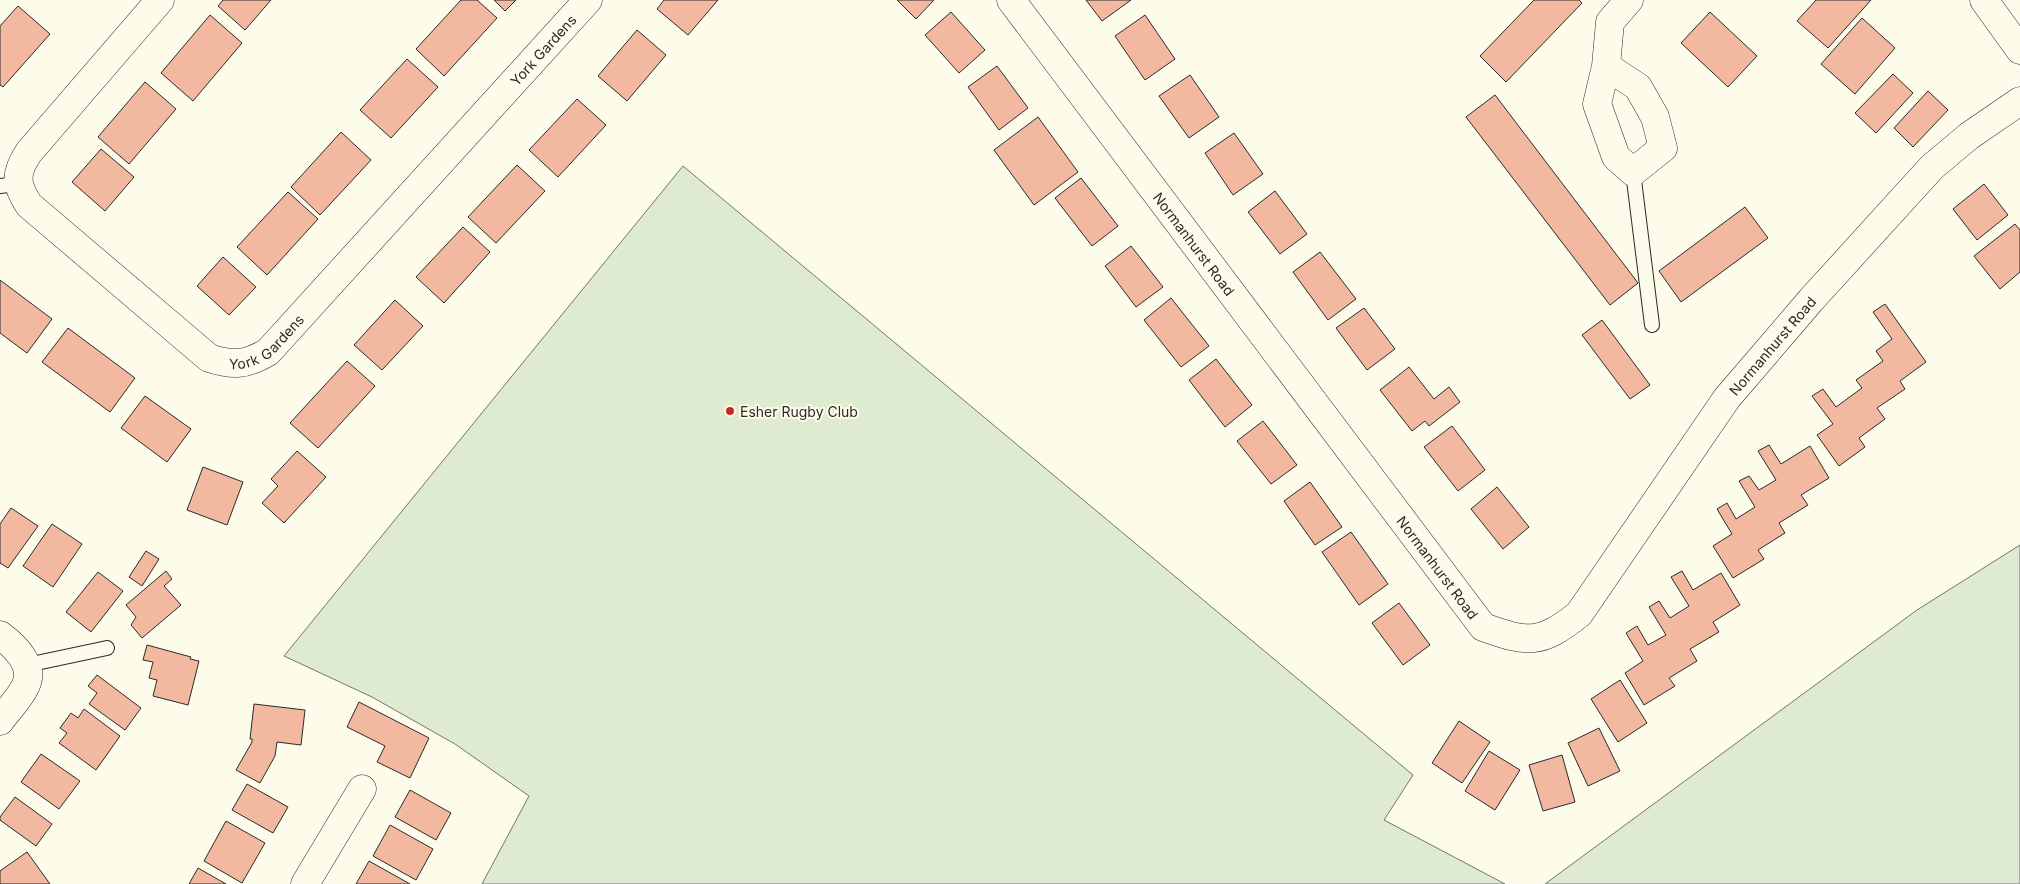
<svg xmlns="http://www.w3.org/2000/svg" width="2020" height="884" font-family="Inter,sans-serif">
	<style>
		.green { fill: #deebd1; stroke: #74746e }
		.building { fill: #f2b8a0; stroke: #2b2b2b }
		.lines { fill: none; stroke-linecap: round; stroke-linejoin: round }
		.service-casing { stroke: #2b2b2b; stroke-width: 16 }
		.minor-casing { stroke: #2b2b2b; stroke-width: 29 }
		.tertiary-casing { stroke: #2b2b2b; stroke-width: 29 }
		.service { stroke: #fdfbea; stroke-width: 14 }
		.minor { stroke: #fdfbea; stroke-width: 28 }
		.tertiary { stroke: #fdfbea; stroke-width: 28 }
		.poi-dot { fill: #c62828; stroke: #fdfbea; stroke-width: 2 }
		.labels { text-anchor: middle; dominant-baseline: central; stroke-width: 4; stroke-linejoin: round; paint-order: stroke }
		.street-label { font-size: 14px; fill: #2b2b2b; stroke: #fdfbea }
		.poi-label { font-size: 14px; fill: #2b2b2b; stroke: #fdfbea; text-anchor: start }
	</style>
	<rect width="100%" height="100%" fill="#fdfbea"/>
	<!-- green -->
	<path class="green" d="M683 166 1413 775 1384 820 1505 884H482L529 796 455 744 372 697 284 656Z
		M2020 545V884H1545L1917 610Z"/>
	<!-- building -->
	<path class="building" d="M223 0H271L245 30 218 6Z
		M461 0H477L497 18 444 76 416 49Z
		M494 0H516L505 11Z
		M664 0H718L688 35 657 9Z
		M897 0H934L916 19Z
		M1086 0H1131L1102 21Z
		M1534 0H1579L1582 3 1506 82 1480 56Z
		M1816 0H1871L1828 48 1797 21Z
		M18 6 50 34 3 87 0 85V26Z
		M951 12 985 50 959 73 925 35Z
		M1710 12 1757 56 1728 87 1681 43Z
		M210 15 242 43 193 101 161 73Z
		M1145 15 1175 59 1145 80 1115 36Z
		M1862 18 1895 48 1855 94 1821 64Z
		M637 30 666 55 627 101 598 76Z
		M407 59 438 87 391 138 360 110Z
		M997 66 1028 108 999 130 968 87Z
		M1893 74 1913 93 1876 133 1855 113Z
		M1190 75 1219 117 1189 138 1159 96Z
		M145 82 176 109 129 164 98 137Z
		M1928 91 1948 110 1913 147 1894 128Z
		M1495 95 1638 283 1610 305 1466 117Z
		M577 99 606 125 558 177 529 150Z
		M1038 117 1078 172 1034 205 994 150Z
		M341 132 371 160 320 215 291 187Z
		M1234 133 1263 174 1233 195 1205 153Z
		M101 149 134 177 105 211 72 182Z
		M517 165 545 191 496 243 468 217Z
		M1081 178 1118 226 1092 246 1055 198Z
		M1984 184 2008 215 1977 240 1953 209Z
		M1275 191 1307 234 1280 254 1248 212Z
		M288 192 318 219 267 275 237 247Z
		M1745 207 1768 238 1681 302 1659 271Z
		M2015 224 2020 230V272L2000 289 1974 256Z
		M463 227 490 252 444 303 416 277Z
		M1131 246 1163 287 1136 307 1105 266Z
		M1320 252 1356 299 1328 320 1293 272Z
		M223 257 256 287 229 315 197 286Z
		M0 280 52 319 27 353 0 333Z
		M1171 298 1209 346 1181 367 1144 320Z
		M395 300 423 326 382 370 354 345Z
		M1885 304 1926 362 1900 381 1905 389 1877 408 1885 419 1859 438 1865 447 1839 466 1817 435 1833 424 1812 396 1823 389 1836 407 1862 388 1856 380 1883 361 1876 351 1892 339 1873 312Z
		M1364 308 1395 349 1367 370 1336 328Z
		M1602 320 1650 385 1630 399 1582 335Z
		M68 328 135 378 110 412 42 362Z
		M1216 359 1252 405 1225 427 1189 380Z
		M347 361 375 386 318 448 290 423Z
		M1409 367 1434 399 1449 387 1460 402 1429 426 1425 421 1412 431 1380 390Z
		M145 396 191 429 167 462 121 428Z
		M1263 421 1297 465 1271 484 1237 441Z
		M1452 426 1485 470 1458 491 1424 447Z
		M1769 445 1781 464 1810 446 1829 478 1801 495 1808 505 1779 523 1785 533 1758 550 1764 559 1733 578 1713 546 1732 534 1717 509 1727 503 1736 519 1755 507 1739 481 1749 476 1759 490 1776 480 1758 451Z
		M297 451 326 477 284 523 262 503 278 486 271 479Z
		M203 467 243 482 227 525 187 510Z
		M1310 482 1342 527 1315 545 1284 501Z
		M1497 487 1529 527 1503 549 1471 509Z
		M11 508 38 526 8 568 0 563V524Z
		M52 524 82 544 53 587 23 566Z
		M1351 532 1388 584 1359 605 1322 552Z
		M146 551 159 559 142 586 129 577Z
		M166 571 172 579 164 586 181 605 142 638 131 625 136 617 126 605Z
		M1682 571 1693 590 1721 573 1740 605 1713 622 1719 632 1690 649 1697 661 1669 678 1675 686 1644 705 1625 673 1643 661 1626 633 1637 626 1648 645 1666 635 1649 607 1659 601 1670 618 1689 606 1671 577Z
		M98 572 123 591 91 632 66 612Z
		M1399 603 1430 645 1403 665 1372 623Z
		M147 645 191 657 190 659 199 661 188 705 153 696 157 680 149 678 153 662 143 660Z
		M97 675 141 708 125 730 89 704 97 693 88 686Z
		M1620 680 1647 723 1618 742 1591 699Z
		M359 702 429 738 410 778 377 762 385 746 347 727Z
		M254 704 305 710 301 745 277 742 275 756 260 783 236 770 252 742V739H250Z
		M84 709 120 736 96 770 59 743 67 733 60 728 71 713 78 718Z
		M1459 721 1490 742 1462 783 1432 763Z
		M1599 728 1620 771 1588 786 1568 743Z
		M1489 751 1520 770 1495 810 1465 791Z
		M41 754 80 781 59 809 21 782Z
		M1562 755 1575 802 1543 811 1529 765Z
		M247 784 288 807 273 833 232 810Z
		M410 790 451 813 436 840 395 817Z
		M15 797 52 824 36 846 0 820V817Z
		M226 821 265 843 242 883 204 861Z
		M390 825 433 849 416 880 373 856Z
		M27 852 50 884H0V871Z
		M369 861 410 884H356Z
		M198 868 226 884H189Z"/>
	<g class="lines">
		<defs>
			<path id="service" d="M1633 172 1652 325
				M0 186 17 184
				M27 665 107 648"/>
			<g id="minor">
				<path id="s1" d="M160 0 29 152C15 173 15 184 29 205L209 358C233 366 246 365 268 352L588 0"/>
				<path id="s2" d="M1011 0 1483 627C1528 643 1540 645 1579 614L1727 398 1811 300 1932 167 1969 136 2020 101"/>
				<path d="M1606 66 1638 87 1655 117 1663 148 1633 172 1616 157 1597 104 1606 66 1610 22 1629 0"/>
				<path d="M0 635C15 646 36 666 25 687 19 699 8 710 0 721"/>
				<path d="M305 884 362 789"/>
			</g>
			<path id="tertiary" d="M1984 0 2020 50"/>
		</defs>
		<!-- service casing -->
		<use href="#service" class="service-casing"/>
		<!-- minor casing -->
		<use href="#minor" class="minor-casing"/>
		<!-- tertiary casing -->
		<use href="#tertiary" class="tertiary-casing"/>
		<!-- service -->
		<use href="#service" class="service"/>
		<!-- minor -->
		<use href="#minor" class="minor"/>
		<!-- tertiary -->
		<use href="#tertiary" class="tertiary"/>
	</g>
	<!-- markers -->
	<circle class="poi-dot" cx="730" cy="411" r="5"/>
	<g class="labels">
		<!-- street labels -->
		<g class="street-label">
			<text stroke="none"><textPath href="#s1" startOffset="965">York Gardens</textPath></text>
			<text stroke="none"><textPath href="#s2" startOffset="305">Normanhurst Road</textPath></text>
			<text stroke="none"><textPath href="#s1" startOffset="560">York Gardens</textPath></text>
			<text stroke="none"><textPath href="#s2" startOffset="1220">Normanhurst Road</textPath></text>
			<text stroke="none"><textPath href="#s2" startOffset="710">Normanhurst Road</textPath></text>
		</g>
		<!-- poi labels -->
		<g class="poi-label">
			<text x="740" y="411">Esher Rugby Club</text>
		</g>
	</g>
</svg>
